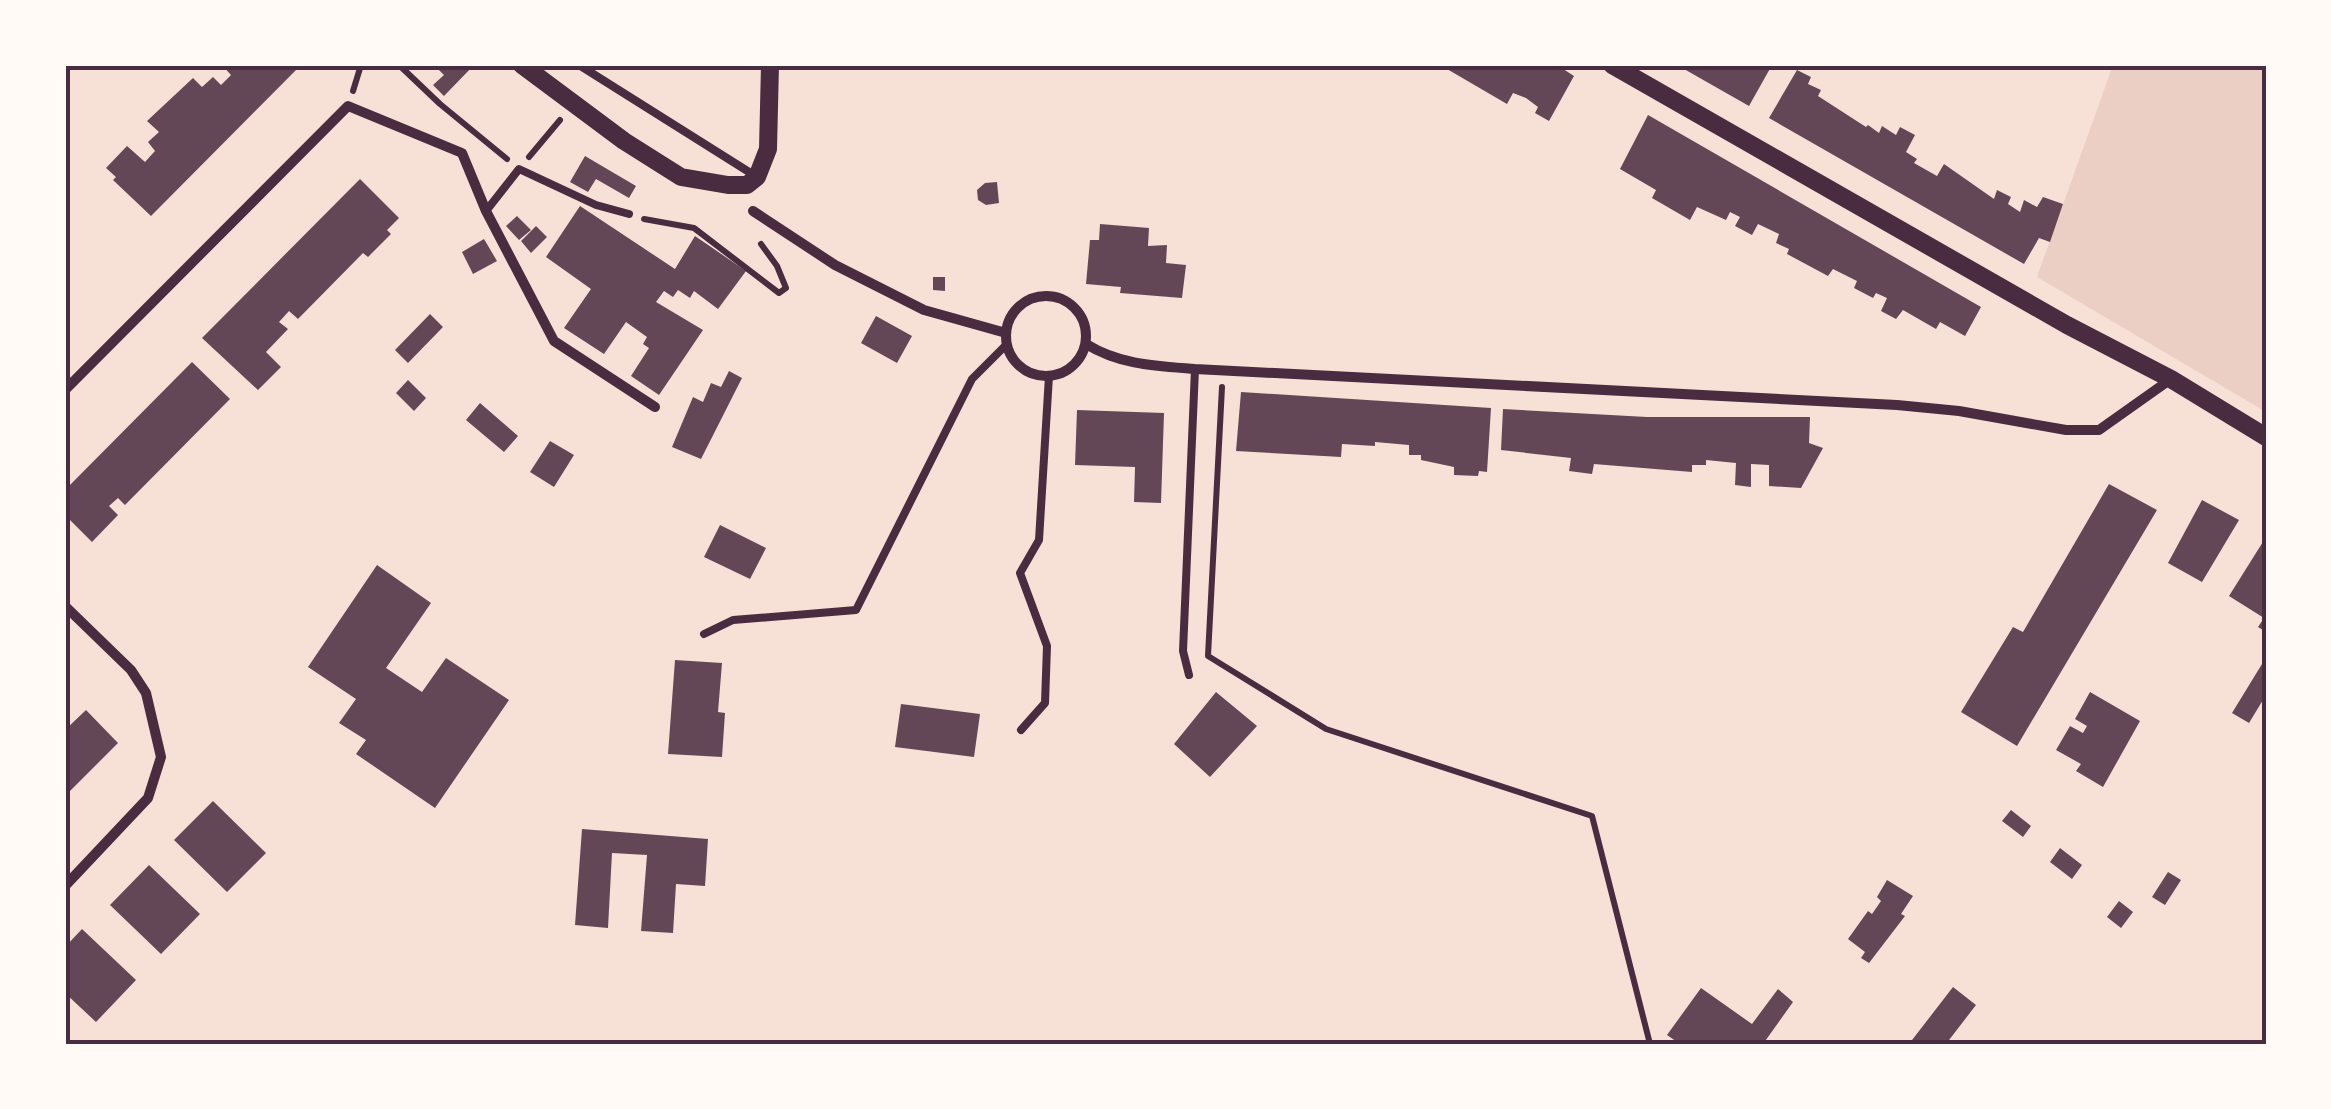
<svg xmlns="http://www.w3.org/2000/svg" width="2331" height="1109" font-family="Roboto,sans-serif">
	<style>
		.green { fill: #ebcfc5 }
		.building { fill: #644757 }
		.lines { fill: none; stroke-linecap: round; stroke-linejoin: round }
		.path { stroke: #4a2c40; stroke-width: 6 }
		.service { stroke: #4a2c40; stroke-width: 8 }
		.minor { stroke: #4a2c40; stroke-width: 10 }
		.tertiary { stroke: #4a2c40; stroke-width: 18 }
		.neatline { fill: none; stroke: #4a2c40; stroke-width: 4 }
	</style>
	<rect width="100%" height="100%" fill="#f7e1d7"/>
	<!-- green -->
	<path class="green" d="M2113 65H2266V412L2037 277Z"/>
	<!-- building -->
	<path class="building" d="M222 65H301L151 216 113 180 116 177 106 168 127 146 145 162 155 151 148 142 159 132 147 121 193 78 202 87 213 77 221 85 231 75Z
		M434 65H474L444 96 433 85 444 75Z
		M1448 65H1557L1574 76 1549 121 1535 113 1538 107 1526 98 1513 93 1507 104 1447 69Z
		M1677 65H1772L1749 106Z
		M1797 70 1811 77 1808 84 1821 90 1818 96 1866 127 1868 125 1879 133 1882 126 1896 135 1900 127 1915 135 1906 152 1917 159 1914 163 1937 176 1944 164 1994 199 1997 190 2011 197 2008 204 2020 212 2024 200 2037 207 2043 197 2063 204 2050 242 2039 238 2024 264 1769 118Z
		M1648 115 1981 307 1965 336 1940 322 1936 329 1903 310 1896 319 1881 311 1887 298 1876 293 1873 298 1854 288 1857 281 1833 269 1828 276 1787 254 1789 249 1776 243 1779 234 1758 224 1752 235 1735 226 1740 217 1730 212 1726 220 1697 207 1690 220 1652 198 1656 190 1620 169Z
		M585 156 636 186 629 198 596 179 588 192 570 182Z
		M360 179 399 218 387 230 391 234 368 257 363 253 298 319 289 311 279 322 288 329 266 352 281 367 258 390 202 338Z
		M997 182 999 203 986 205 978 200 977 190 985 183Z
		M580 206 675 269 695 236 746 271 718 309 694 291 690 298 678 290 673 297 664 291 656 302 703 330 659 395 631 376 649 348 643 344 647 337 626 322 604 354 564 328 591 289 546 257Z
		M517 216 531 230 519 240 506 226Z
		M1100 224 1149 228 1148 246 1167 245 1166 263 1186 265 1182 298 1120 293 1121 287 1086 284 1090 240H1099Z
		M536 226 547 237 531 253 521 241Z
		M484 239 497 261 473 274 462 252Z
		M933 277H945V291L933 290Z
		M430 314 443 327 408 363 395 350Z
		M876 316 912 336 897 363 861 343Z
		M192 362 230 399 125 505 118 498 109 506 118 515 92 542 65 515V490Z
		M729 371 742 378 701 459 672 447 693 397 703 402 711 383 721 387Z
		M408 380 426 398 414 411 396 393Z
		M1241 392 1491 408 1487 472 1479 471 1478 476 1454 475V467L1421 460V455H1409V445L1375 442V446L1342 444 1341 457 1236 451Z
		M480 403 518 436 504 452 466 420Z
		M1503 409 1647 417H1810L1809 443 1823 448 1801 488 1769 486V465L1751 464V487L1735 485 1736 463 1706 460V465H1692V472L1594 464 1592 474 1569 471 1571 458 1501 450Z
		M1077 410 1164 413 1161 503 1134 502 1135 467 1075 465Z
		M550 441 574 455 554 487 530 472Z
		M2109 484 2157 510 2017 746 1961 712 2013 627 2023 632Z
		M2202 500 2239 520 2202 582 2168 563Z
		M720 525 766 548 750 579 704 557Z
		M2266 537V632L2258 627 2264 618 2229 596Z
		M377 565 431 603 386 668 422 692 446 658 509 700 435 808 356 754 366 740 339 723 356 699 308 667Z
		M675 660 722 663 718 712 725 713 722 757 668 754Z
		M2262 664 2266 667V695L2249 723 2232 713Z
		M1216 692 1257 726 1210 777 1174 744Z
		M2090 692 2140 721 2103 787 2076 771 2081 764 2056 750 2070 726 2083 733 2087 726 2075 719Z
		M901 704 980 714 974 757 895 747Z
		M86 710 118 743 65 796V730Z
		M213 801 266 853 227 892 174 840Z
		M2011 810 2031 826 2023 837 2002 821Z
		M582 829 708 839 705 886 676 884 673 933 641 931 647 855 612 853 608 928 575 925Z
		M2060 848 2082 865 2072 879 2050 862Z
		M149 865 200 914 161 954 110 905Z
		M2168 872 2181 880 2165 905 2152 897Z
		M1887 880 1913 896 1901 914 1905 916 1869 963 1861 958 1865 952 1848 939 1868 911 1872 914 1881 901 1877 897Z
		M2119 901 2133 912 2121 928 2107 917Z
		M82 929 136 980 96 1022 65 993V947Z
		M1953 987 1976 1005 1946 1044H1909Z
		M1701 988 1752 1024 1778 989 1793 1002 1763 1044H1680L1667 1035Z"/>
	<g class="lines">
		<!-- path -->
		<path class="path" d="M399 65 440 104 507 159
			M353 91 361 65
			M529 157 560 120
			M644 219 694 228 779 293 786 288 777 266 761 244
			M1222 387 1208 656 1326 729 1592 816 1650 1044"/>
		<!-- service -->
		<path class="service" d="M579 65 757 177
			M486 211 519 169 596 205 629 214
			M704 634 733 620 856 610 972 379 1006 345
			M1189 675 1183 651 1195 369
			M1021 730 1045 703 1047 646 1020 573 1039 540 1049 376"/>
		<!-- minor -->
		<path class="minor" d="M753 211 835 265 924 310 1006 333
			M1006 336a40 40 0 1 1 80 0a40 40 0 1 1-80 0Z
			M1086 344C1120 365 1156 366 1195 369L1897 405 1959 411 2066 430H2099L2171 379
			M65 390 348 106 462 153 486 211 554 341 655 407
			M65 606 131 670 146 693 161 757 148 798 65 886"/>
		<!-- tertiary -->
		<path class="tertiary" d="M522 65 624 141 681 177 728 185H747L757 177 768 149 770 65
			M1612 65 2067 325 2171 379 2266 437"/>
	</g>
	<!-- border -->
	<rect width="2331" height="1109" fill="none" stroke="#fffaf5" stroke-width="135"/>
	<rect x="68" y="68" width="2196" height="974" class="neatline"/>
</svg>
